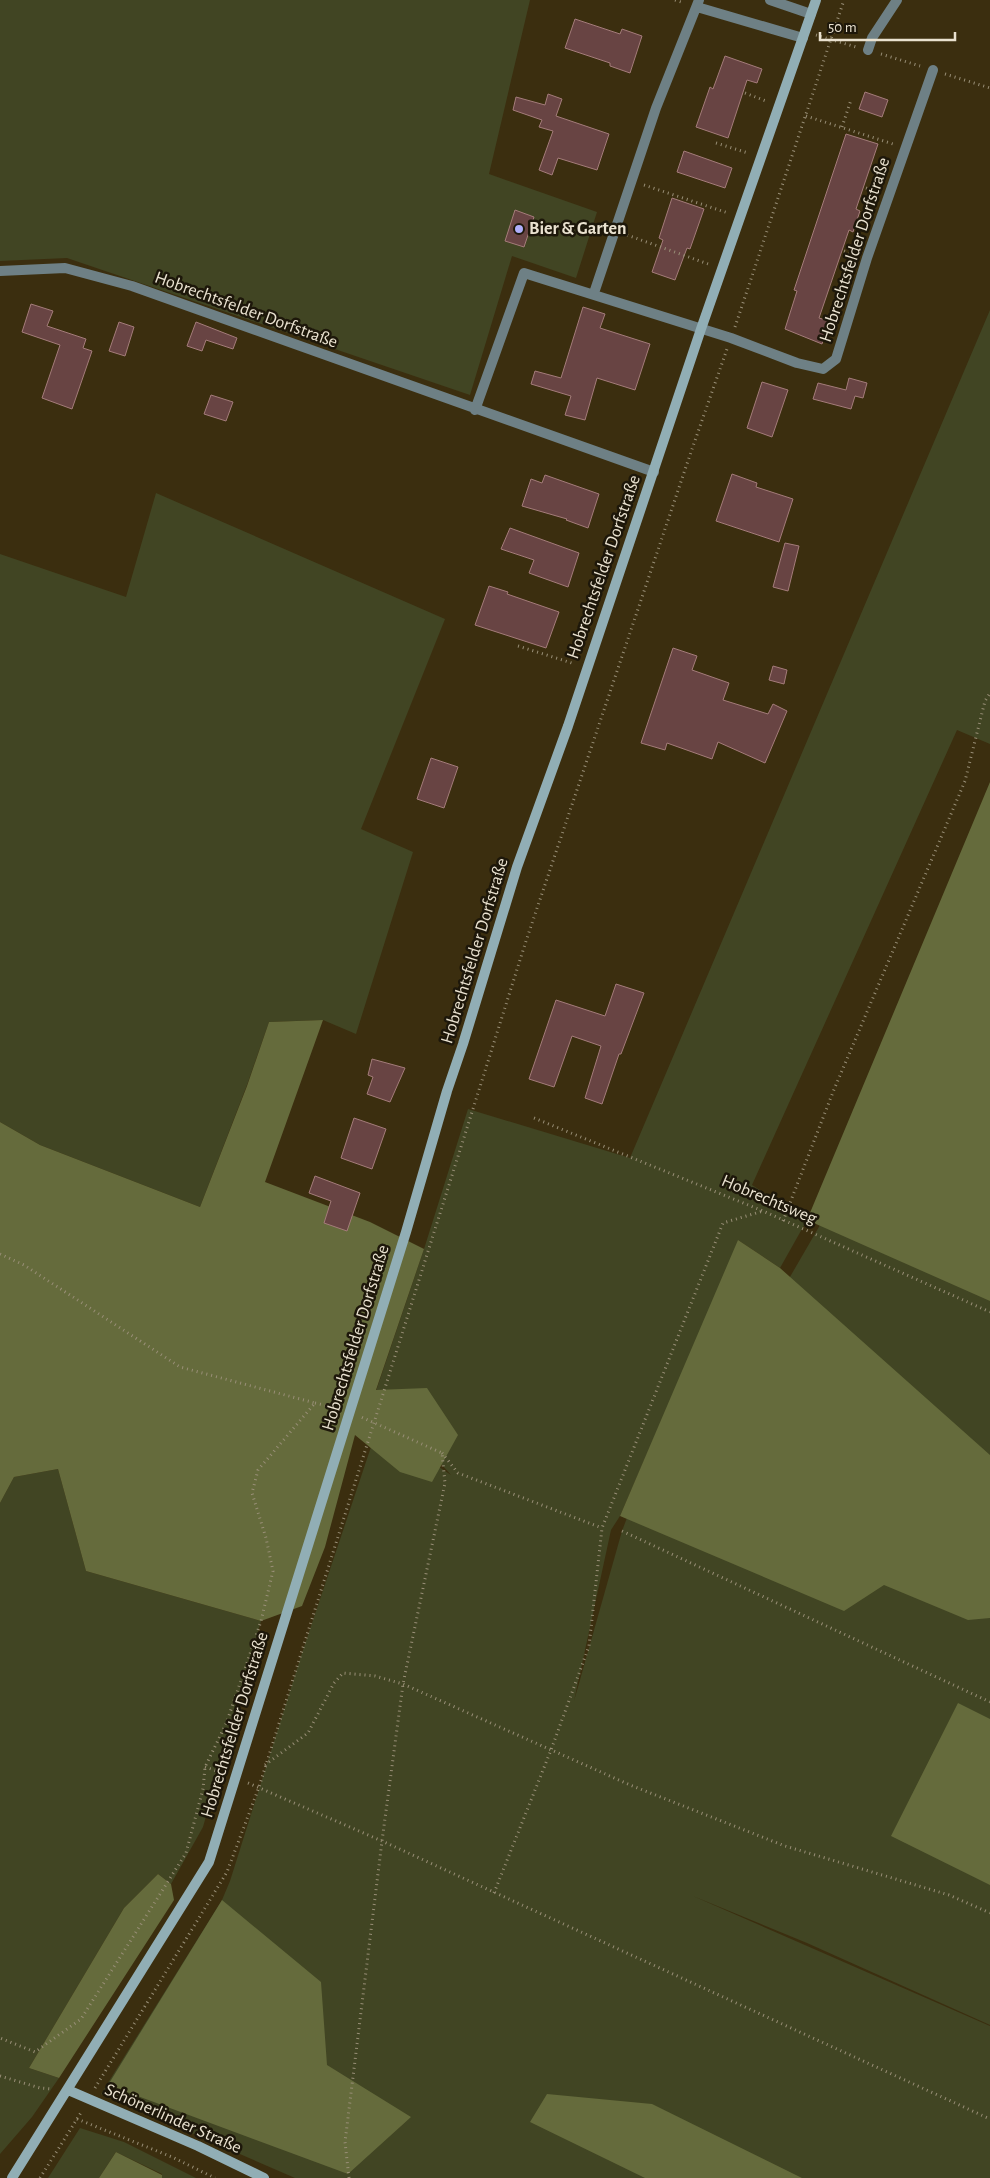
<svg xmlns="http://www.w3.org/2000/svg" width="990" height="2178" font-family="'Alegreya Sans',sans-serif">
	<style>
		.green { fill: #414523; fill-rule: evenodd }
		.forest { fill: #656b3c }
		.building { fill: #684443; stroke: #a47c7a }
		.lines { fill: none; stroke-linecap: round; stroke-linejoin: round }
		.path { stroke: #998f77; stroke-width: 3; stroke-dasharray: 1 4; stroke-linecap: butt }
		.lane { stroke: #6e8085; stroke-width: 10 }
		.street { stroke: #6e8085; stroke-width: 10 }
		.secondary { stroke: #91aeb5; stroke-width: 10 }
		.poi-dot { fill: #afaefa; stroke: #1d170a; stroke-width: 2 }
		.labels { text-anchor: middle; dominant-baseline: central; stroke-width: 5; stroke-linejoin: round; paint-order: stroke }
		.poi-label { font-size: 18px; font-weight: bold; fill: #eae2d0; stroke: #1d170a; text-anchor: start }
		.street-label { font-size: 18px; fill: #eae2d0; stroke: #1d170a }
	</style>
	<rect width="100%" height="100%" fill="#3b2e0f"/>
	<!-- green -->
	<path class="green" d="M0 0H530L489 174 597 212 576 278 512 256 470 395 67 258 0 261Z
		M990 310V744L957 730 752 1185 807 1220 780 1268 738 1240 787 1282 874 1132 990 838V2025L807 1943 693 1896 990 2026V2178H295L101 2094 222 1900 230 1881 301 1656 378 1426 451 1475 376 1391 424 1249 468 1109 630 1158ZM680 1378 622 1531 574 1701 611 1530 620 1516Z
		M156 493 445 619 361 829 413 852 356 1034 323 1020 269 1022 247 1085 200 1207 40 1145 0 1122V554L126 597Z
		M58 1469 86 1571 261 1621 203 1827 171 1884 158 1874 124 1908 29 2068 59 2078 32 2117 0 2154V1503L14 1477Z
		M80 2128 124 2142 196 2178H162V2174L116 2152 99 2178H48Z"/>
	<!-- forest -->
	<path class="forest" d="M990 782V1301L807 1220Z
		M323 1020 265 1182 370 1222 424 1249 376 1390 427 1388 458 1435 432 1482 400 1472 355 1435 325 1547 302 1606 261 1621 86 1571 58 1469 14 1477 0 1503V1122L40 1145 200 1207 247 1086 269 1022Z
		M738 1240 780 1268 990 1455V1618L968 1620 884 1585 844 1611 620 1516Z
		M958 1703 990 1719V1885L891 1836Z
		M158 1874 171 1884 174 1900 59 2078 29 2068 124 1908Z
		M222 1900 321 1982 327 2065 411 2117 348 2174 108 2085Z
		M547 2094 652 2104 802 2178H645L530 2122Z
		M116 2152 162 2175V2178H99Z"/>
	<!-- building -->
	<path class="building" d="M575 19 620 34 622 29 642 36 630 73 610 66V63L565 48Z
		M725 56 762 69 757 83 747 80 728 138 696 127 710 87 713 89Z
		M865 92 888 100 882 117 859 109Z
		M548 94 562 99 556 116 609 134 597 170 558 158 552 175 539 170 553 131 539 127 542 120 513 110 516 97 545 105Z
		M846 134 878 144 856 209 860 211 853 232 849 230 819 318 829 321 822 344 785 329 797 291 794 290Z
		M684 151 732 168 725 188 677 172Z
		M672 198 704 209 690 249 687 248 675 280 652 272 663 240 659 238Z
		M515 210 534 217 524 247 505 241Z
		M31 304 53 311 47 326 86 339 83 348 92 351 72 409 42 398 60 345 22 332Z
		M583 307 605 314 600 328 650 344 635 390 597 378 585 420 565 415 571 396 531 384 535 371 561 378Z
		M119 322 134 327 125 356 109 351Z
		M196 322 237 338 233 349 206 340 202 351 187 346Z
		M849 378 867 383 863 398 855 396 851 409 813 399 818 383 846 390Z
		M762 382 788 390 772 437 747 428Z
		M211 395 233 402 226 421 204 414Z
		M732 474 757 483 756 487 793 499 779 542 716 521Z
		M545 475 599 494 588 528 566 520 567 519 522 506 531 479 542 483Z
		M510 528 579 553 568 587 529 573 534 560 501 549Z
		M785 543 799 546 788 591 773 587Z
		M489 586 508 592 507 594 559 612 546 648 475 625Z
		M673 648 697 656 692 670 729 683 723 700 768 714 773 704 787 711 765 763 718 742 712 759 667 743 665 750 641 743Z
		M773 666 787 670 784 684 769 680Z
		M431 758 458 767 444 808 417 799Z
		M616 984 644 993 621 1054H619L602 1104 585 1098 601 1046 572 1036 554 1087 529 1079 556 1000 605 1016Z
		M372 1059 405 1068 390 1102 367 1094 373 1077 368 1075Z
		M354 1118 386 1129 372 1169 341 1158Z
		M315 1176 360 1193 347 1231 324 1223 331 1201 309 1193Z"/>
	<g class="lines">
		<!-- path -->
		<path class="path" d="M675 0 684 3
			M816 35 856 47
			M881 54 920 66
			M945 74 990 88
			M745 93 766 101
			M806 116 893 144
			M842 127 851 100
			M716 143 748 153
			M644 185 728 213
			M866 188 877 192
			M627 235 711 265
			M844 251 855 255
			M735 327 844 0
			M518 646 575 664
			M534 1118 763 1211 990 1312
			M783 1221 833 1092 965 781 985 701 990 693
			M0 1254 24 1265 180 1367 315 1403 258 1470 252 1493 266 1538 273 1571 261 1621 246 1666 226 1724 205 1767 203 1789 186 1853 81 2019 35 2052 0 2038
			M315 1403 337 1408
			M442 1453 458 1473 602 1528
			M622 1531 990 1702
			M265 1765 308 1733 334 1683 343 1673 375 1676 403 1684 630 1785 785 1846 949 1895 990 1913
			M205 1767 223 1773
			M248 1783 382 1841 990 2119
			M494 1893 551 1750 589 1646 602 1528 723 1223 763 1211
			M0 2076 40 2088 52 2089
			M95 2088 227 1872 259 1787 526 941 691 452 727 349
			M77 2119 172 2157 215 2178
			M40 2178 82 2111
			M349 2178 345 2142 382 1841 403 1684 445 1483 442 1453 361 1417"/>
		<!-- lane -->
		<path class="lane" d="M770 0 811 14"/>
		<!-- street -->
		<path class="street" d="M697 7 803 38
			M868 50 872 38 897 0
			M0 271 65 268 132 286 654 472
			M594 293 656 108 699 0
			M475 410 524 273 731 338 797 363 823 369 836 359 867 258 933 70"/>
		<!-- secondary -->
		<path class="secondary" d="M68 2090 198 2146 264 2178
			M12 2178 209 1862 406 1232 447 1091 463 1044 517 867 568 726 701 329 816 0"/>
	</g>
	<!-- markers -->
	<circle class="poi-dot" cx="519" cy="229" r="5"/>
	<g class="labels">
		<!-- poi labels -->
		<g class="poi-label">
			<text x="529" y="229">Bier &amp; Garten</text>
		</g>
		<!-- street labels -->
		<g class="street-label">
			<text transform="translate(855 250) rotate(-72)">Hobrechtsfelder Dorfstraße</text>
			<text transform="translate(246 310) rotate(20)">Hobrechtsfelder Dorfstraße</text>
			<text transform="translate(604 567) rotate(-71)">Hobrechtsfelder Dorfstraße</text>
			<text transform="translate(475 951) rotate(-73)">Hobrechtsfelder Dorfstraße</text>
			<text transform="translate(769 1200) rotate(23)">Hobrechtsweg</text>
			<text transform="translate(356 1338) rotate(-73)">Hobrechtsfelder Dorfstraße</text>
			<text transform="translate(235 1725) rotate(-73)">Hobrechtsfelder Dorfstraße</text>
			<text transform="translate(173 2119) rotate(24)">Schönerlinder Straße</text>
		</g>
	</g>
	<!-- scale -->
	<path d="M820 32v8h135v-8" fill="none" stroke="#eae2d0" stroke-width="2.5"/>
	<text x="828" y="32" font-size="15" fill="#eae2d0" stroke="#1d170a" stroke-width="4" paint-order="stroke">50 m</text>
</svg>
